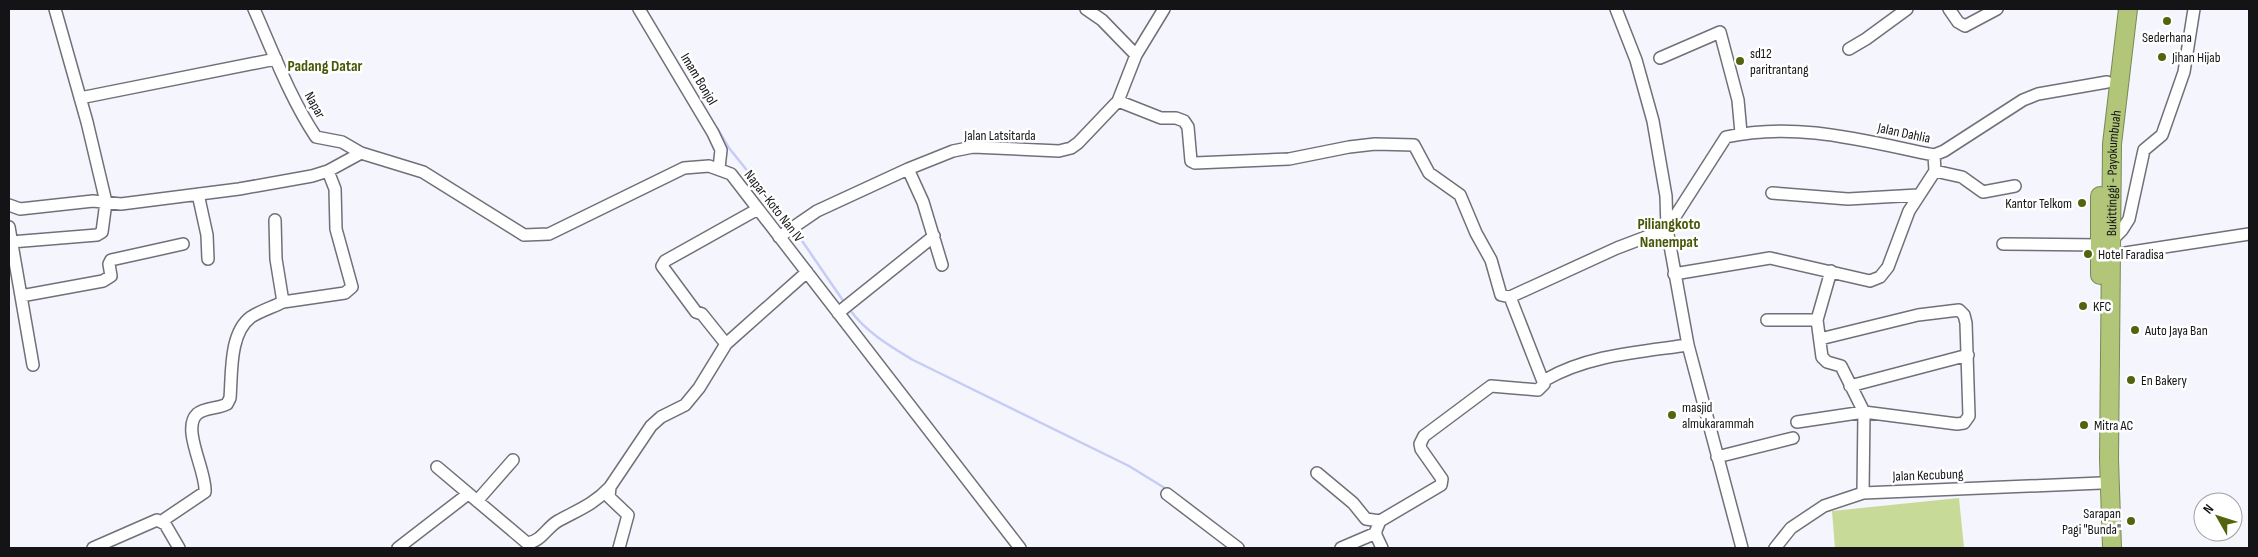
<svg xmlns="http://www.w3.org/2000/svg" width="2258" height="557" font-family="'Sofia Sans Condensed',sans-serif">
	<style>
		.green { fill: #c7da97 }
		.lines { fill: none; stroke-linecap: round; stroke-linejoin: round }
		.stream { stroke: #c7ccf5; stroke-width: 2.5 }
		.minor-casing { stroke: #707078; stroke-width: 14 }
		.highway-casing { stroke: #7a8857; stroke-width: 20 }
		.minor { stroke: #fff; stroke-width: 11 }
		.highway { stroke: #b1c679; stroke-width: 18 }
		.poi-dot { fill: #52640d; stroke: #fff; stroke-width: 2 }
		.labels { text-anchor: middle; dominant-baseline: central; stroke-width: 5; stroke-linejoin: round; paint-order: stroke }
		.poi-label { font-size: 14px; fill: #141417; stroke: #fff; text-anchor: start }
		.street-label { font-size: 14px; fill: #141417; stroke: #fff }
		.quarter-label { font-size: 16px; font-weight: bold; fill: #485808; stroke: #fff }
	</style>
	<rect width="100%" height="100%" fill="#f4f5fd"/>
	<!-- green -->
	<path class="green" d="M1959 498 1964 548H1835L1832 511Z"/>
	<g class="lines">
		<!-- stream -->
		<path class="stream" d="M717 128 729 148 790 224
			M796 232 844 302
			M850 310C867 333 890 346 913 360L1129 466 1168 490
			M1181 498 1191 505"/>
		<defs>
			<path id="minor" d="M254 9C273 52 290 98 316 137L342 142 361 153 423 172 524 235 549 234 684 168 709 166 731 174 1020 548
				M639 9 713 133 721 150 719 168
				M1086 9 1102 20 1136 55
				M1616 9 1636 60 1653 121 1666 196 1667 229 1688 345 1742 548
				M1949 9 1958 22 1965 26 1997 9
				M1849 49 1866 39 1907 9
				M1660 58 1720 32 1738 100 1741 133
				M80 98 276 59
				M1118 101 1161 118H1176L1184 121 1188 127 1191 161 1195 163 1289 159 1349 147 1375 144 1414 145 1429 173 1460 195 1476 233 1491 260 1501 295 1510 297 1617 248 1667 229 1726 137C1796 121 1865 141 1934 155L1944 151 2023 100 2038 94 2107 82
				M908 169 923 202 942 265
				M1935 171 1962 177 1983 192 2015 186
				M1772 193 1848 199 1918 195
				M198 194 207 235 208 259
				M9 205 20 209 93 201 121 204 239 189 312 176 328 171 361 153
				M9 227 33 365
				M779 237 817 211 908 169 953 151 973 147 1059 151 1071 148 1078 143 1118 101 1136 55 1164 9
				M2113 239 2122 230 2129 219 2144 150 2162 135 2184 72 2194 9
				M11 242 97 235 102 232 106 202 87 122 55 9
				M2003 244 2100 245
				M2112 255 2249 234
				M1831 271 1817 320 1822 357 1827 362 1841 366 1864 412 1863 493
				M1674 274 1770 258 1870 281 1880 277 1888 267 1909 211 1935 171 1934 155
				M21 296 103 281 111 276 109 264 111 260 183 244
				M283 302 345 293 352 287 336 229 335 189 328 171
				M838 313 934 236
				M1767 320H1817
				M726 344 702 314 696 312 662 266 665 261 758 209
				M1545 380C1588 355 1639 352 1688 345
				M1850 386 1968 355
				M1797 422 1864 412 1957 424 1964 423 1969 416 1966 323 1964 315 1959 310 1918 315 1820 339
				M1717 457 1793 438
				M437 467 527 543C541 542 547 527 558 521 580 509 593 505 610 487
				M1317 473 1353 503 1366 519 1380 521 1375 533 1382 548
				M1167 494 1238 548
				M477 501 513 460
				M162 521 205 492C207 472 181 429 197 414 205 407 218 409 227 404L230 398C232 374 229 333 251 317 260 311 273 307 283 302L276 259 275 220
				M1380 521 1441 485 1442 479 1421 449 1420 444 1424 436 1491 386 1538 390 1544 384 1510 297
				M93 548 157 520 165 524 179 548
				M398 548 468 494
				M619 548 628 515 609 497 610 487 651 426 661 417 685 405 699 388 726 344 807 272
				M1341 548 1376 533
				M1775 548 1791 528 1824 506 1863 493 2101 483"/>
			<g id="highway">
				<path d="M2100 275V196"/>
				<path id="s1" d="M2112 548 2109 459 2112 144 2128 9"/>
			</g>
		</defs>
		<!-- minor casing -->
		<use href="#minor" class="minor-casing"/>
		<!-- highway casing -->
		<use href="#highway" class="highway-casing"/>
		<!-- minor -->
		<use href="#minor" class="minor"/>
		<!-- highway -->
		<use href="#highway" class="highway"/>
	</g>
	<!-- markers -->
	<g class="poi-dot">
		<circle cx="2167" cy="21" r="5"/>
		<circle cx="2162" cy="57" r="5"/>
		<circle cx="1740" cy="61" r="5"/>
		<circle cx="2082" cy="203" r="5"/>
		<circle cx="2088" cy="254" r="5"/>
		<circle cx="2083" cy="306" r="5"/>
		<circle cx="2135" cy="330" r="5"/>
		<circle cx="2131" cy="380" r="5"/>
		<circle cx="1672" cy="415" r="5"/>
		<circle cx="2084" cy="425" r="5"/>
		<circle cx="2131" cy="521" r="5"/>
	</g>
	<g class="labels">
		<!-- poi labels -->
		<g class="poi-label">
			<text x="2167" y="37" text-anchor="middle">Sederhana</text>
			<text x="1750" y="53">sd12<tspan x="1750" dy="16">paritrantang</tspan></text>
			<text x="2172" y="57">Jihan Hijab</text>
			<text x="2072" y="203" text-anchor="end">Kantor Telkom</text>
			<text x="2098" y="254">Hotel Faradisa</text>
			<text x="2093" y="306">KFC</text>
			<text x="2145" y="330">Auto Jaya Ban</text>
			<text x="2141" y="380">En Bakery</text>
			<text x="1682" y="407">masjid<tspan x="1682" dy="16">almukarammah</tspan></text>
			<text x="2094" y="425">Mitra AC</text>
			<text x="2121" y="513" text-anchor="end">Sarapan<tspan x="2121" dy="16">Pagi "Bunda"</tspan></text>
		</g>
		<!-- street labels -->
		<g class="street-label">
			<text transform="translate(699 79) rotate(59)">Imam Bonjol</text>
			<text transform="translate(315 105) rotate(61)">Napar</text>
			<text transform="translate(1904 133) rotate(12)">Jalan Dahlia</text>
			<text x="1000" y="135">Jalan Latsitarda</text>
			<text stroke="none"><textPath href="#s1" startOffset="375">Bukittinggi - Payokumbuah</textPath></text>
			<text transform="translate(774 206) rotate(52)">Napar-Koto Nan IV</text>
			<text transform="translate(1928 475) rotate(-2)">Jalan Kecubung</text>
		</g>
		<!-- quarter labels -->
		<g class="quarter-label">
			<text x="325" y="66">Padang Datar</text>
			<text x="1669" y="224">Piliangkoto<tspan x="1669" dy="18">Nanempat</tspan></text>
		</g>
	</g>
	<!-- border -->
	<rect width="2258" height="557" fill="none" stroke="#141417" stroke-width="20"/>
	<!-- north arrow -->
	<g transform="translate(2218 517) rotate(309)"><circle r="24" fill="#ffffff" stroke="#a1a1a2"/>
	<path d="M0-4L9 19L0 12L-9 19Z" fill="#52640d"/>
	<text y="-8" font-size="14" font-weight="bold" text-anchor="middle" fill="#141417">N</text>
	</g>
</svg>
